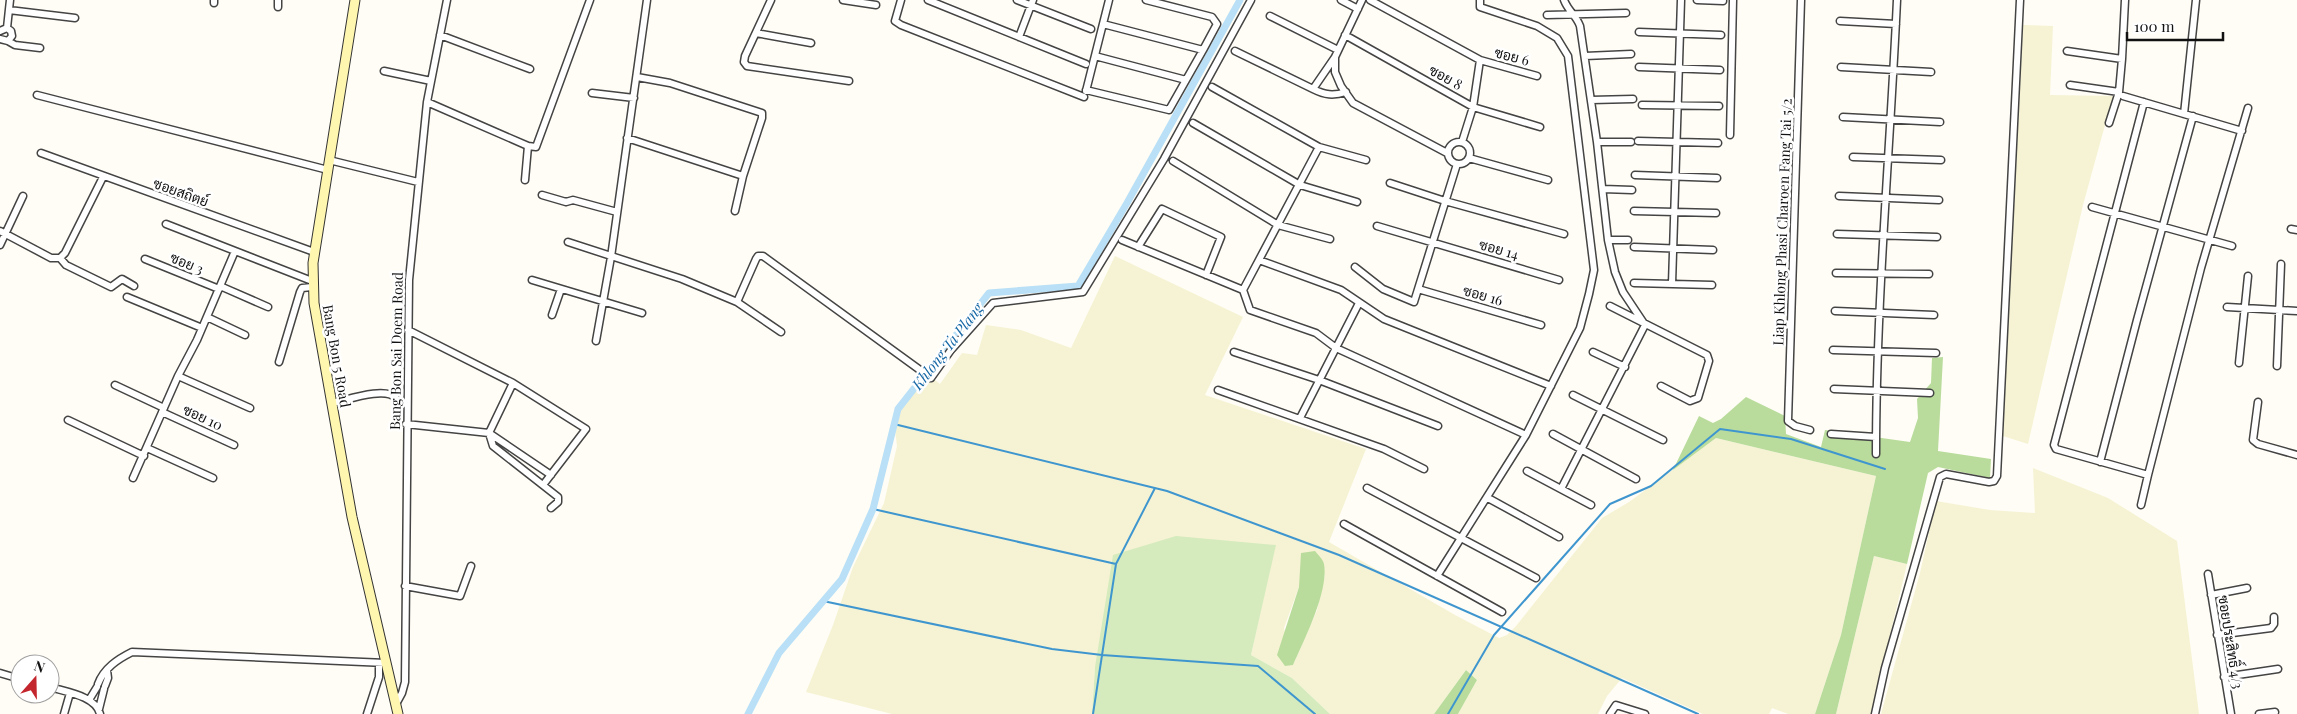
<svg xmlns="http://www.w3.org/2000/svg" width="2297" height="714" font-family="'Playfair Display',Sarabun,serif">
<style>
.farmland{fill:#f6f3d4;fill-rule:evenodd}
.green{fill:#d5ebbd}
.forest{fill:#b9dc9c}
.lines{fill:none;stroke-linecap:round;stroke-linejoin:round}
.stream{stroke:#3f96cf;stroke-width:2}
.canal{stroke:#b9e0f7;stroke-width:7}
.minor-casing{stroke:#444;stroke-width:9}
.secondary-casing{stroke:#333;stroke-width:11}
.minor{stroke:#fff;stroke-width:6}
.secondary{stroke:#fff6b0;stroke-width:9}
.labels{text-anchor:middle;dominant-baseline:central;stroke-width:5;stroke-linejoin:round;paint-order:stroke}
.street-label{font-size:14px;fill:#111;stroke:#fff}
.water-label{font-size:15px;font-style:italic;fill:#1768a6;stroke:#fff}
</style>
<rect width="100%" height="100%" fill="#fffdf5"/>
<path class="farmland" d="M 2023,25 L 2053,26 L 2050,95 L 2113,96 L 2083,205 L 2028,444 L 2003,436 Z
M 1115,256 L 1243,317 L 1205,395 L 1366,449 L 1329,542 L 1455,615 L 1499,638 L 1507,635 L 1516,626 L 1602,518 L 1629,502 L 1716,438 L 1876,476 L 1841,635 L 1815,714 L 1788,714 L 1772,708 L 1769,714 L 1703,714 L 1622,678 L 1607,696 L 1598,714 L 1458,714 L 1477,680 L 1466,670 L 1434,714 L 1330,714 L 1292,678 L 1251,655 L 1275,545 L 1095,667 L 1092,714 L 892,714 L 806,692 L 833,625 L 853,567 L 884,503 L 897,446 L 895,430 L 900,409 L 927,374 L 940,384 L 962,353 L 977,355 L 986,325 L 1021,330 L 1071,348 ZM 1325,575 L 1317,610 L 1293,665 L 1284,628 L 1299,587 Z
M 2033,468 L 2108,498 L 2177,541 L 2199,714 L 1881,714 L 1920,573 L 1936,501 L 1990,510 L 2035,513 Z
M 1874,556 L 1907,564 L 1871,714 L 1836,714 Z"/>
<path class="green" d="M 1176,536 L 1276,545 L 1251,655 L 1292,678 L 1330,714 L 1092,714 L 1095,667 L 1113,555 Z"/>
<path class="forest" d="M 1943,357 L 1938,451 L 1991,459 L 1990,478 L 1938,467 L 1928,473 L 1907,564 L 1874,556 L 1836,714 L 1815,714 L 1841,635 L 1876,476 L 1716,438 L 1673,470 L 1699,416 L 1713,423 L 1721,419 L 1746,397 L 1785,416 L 1786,434 L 1821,447 L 1825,430 L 1910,442 L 1918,418 L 1917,399 L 1931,383 L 1932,358 Z
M 1315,551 C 1318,555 1323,559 1324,564 C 1329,591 1304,640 1293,665 L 1285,666 L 1277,655 L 1299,587 L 1301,553 Z
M 1466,670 L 1477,680 L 1458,714 L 1434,714 Z"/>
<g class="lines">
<path class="stream" d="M 894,424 L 1167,491 L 1339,555 L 1698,714
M 873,509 L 1116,564
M 823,601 L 1052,649 L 1102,655 L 1258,666 L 1315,714
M 1093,714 L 1116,564 L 1155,488
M 1448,714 L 1494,635 L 1610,504 L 1651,486 L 1720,429 L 1791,439 L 1885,469"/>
<path class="canal" d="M 748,714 L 779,653 L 842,579 L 873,509 L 898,409 L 989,293 L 1078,286 L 1127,203 L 1240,0"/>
<defs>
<path id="minor" d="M 771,0 L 745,56 L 744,62 L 747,66 L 849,81
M 843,0 L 876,5
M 901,0 L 895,21 L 901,25 L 1084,97
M 928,0 L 1086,64
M 1017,0 L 1091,29
M 1146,0 L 1212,17 L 1217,24 L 1203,50
M 1341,0 L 1358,9
M 1362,0 L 1335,57 L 1335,72 L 1341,86 L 1353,103 L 1447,153
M 1370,0 L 1480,60 L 1537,76
M 1697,0 L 1723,1
M 1801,0 L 1788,421 L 1795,426 L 1810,430
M 214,3 L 214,0
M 278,7 L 278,0
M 9,10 L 75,18
M 1547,15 L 1626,13
M 1270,16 L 1338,50
M 1840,21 L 1896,24
M 7,28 L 10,0
M 0,31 L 7,28 L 11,31 L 12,36 L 8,41 L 0,39
M 1639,32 L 1721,35
M 756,33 L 811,43
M 440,35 L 530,69
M 1345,35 L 1473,107 L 1540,127
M 1019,37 L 1033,0
M 8,41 L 15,45 L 40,48
M 1235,51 L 1313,89 L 1335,57
M 2067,51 L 2122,59 L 2125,0
M 1095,56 L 1186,80
M 1585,56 L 1631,54
M 1639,67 L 1720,70
M 1841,67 L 1931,72
M 384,71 L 431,81
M 637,77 L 670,83 L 762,113 L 762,118 L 743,176 L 735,211
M 2070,85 L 2119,92 L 2122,59
M 1212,87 L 1319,147 L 1366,160
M 1313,89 C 1325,95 1333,96 1346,92
M 1086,90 L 1169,110 L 1203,50 L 1103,24
M 1086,91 L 1109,0
M 592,93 L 634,98
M 37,95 L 328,170
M 2123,96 L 2242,131
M 1591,100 L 1633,99
M 427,102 L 528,146 L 536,147 L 590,0
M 1642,105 L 1719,106
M 2184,114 L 2196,0
M 1843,117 L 1940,122
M 1193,123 L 1300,185 L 1357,202
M 2109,123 L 2119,92
M 1730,135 L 1733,0
M 627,138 L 743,176
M 1638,141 L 1718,143
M1448 153a11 11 0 1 1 22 0a11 11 0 1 1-22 0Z
M 1462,142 L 1473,107 L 1480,60
M 1597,142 L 1631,142
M 1319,147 L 1243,290 L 1250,310 L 1316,333 L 1336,348 L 1526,435
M 41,153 L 314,252
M 1853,157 L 1941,160
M 1469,158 L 1548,180
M 329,160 L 418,182
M 1173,161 L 1278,225 L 1330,239
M 1635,175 L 1717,178
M 525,180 L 528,146
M 1390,183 L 1445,201 L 1564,234
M 1603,189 L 1632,190
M 542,195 L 566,202 L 573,200 L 617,212
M 1839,196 L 1939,200
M 2092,207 L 2232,246
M 1634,211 L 1716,213
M 166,224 L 312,281
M 1377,226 L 1559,280
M 2291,229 L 2297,230
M 0,231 L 51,258 L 60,258 L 65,253 L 103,177
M 1837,234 L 1937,237
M 1122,240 L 1243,290
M 1608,240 L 1628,240
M 568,242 L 682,279 L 737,302 L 781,332
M 0,245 L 23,196
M 1138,247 L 1162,209 L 1221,237 L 1206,275
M 1634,247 L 1713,250
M 60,258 L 66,265 L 111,287 L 122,279 L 134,286
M 145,259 L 219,289
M 1259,260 L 1341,290 L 1384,319 L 1551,386
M 1355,267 L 1383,289 L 1414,302 L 1457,164
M 1836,273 L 1929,274
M 532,280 L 642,313
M 1634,283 L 1712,285
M 1672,284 L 1681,0
M 220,286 L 268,307
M 1418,289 L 1541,325
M 127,297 L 202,328
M 737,302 L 756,259 L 758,256 L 763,256 L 931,378 L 951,350 L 993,303 L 1083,292 L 1164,159 L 1251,0
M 1610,306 L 1707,355 L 1709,361 L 1698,398 L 1690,401 L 1661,386
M 2227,307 L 2297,311
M 1835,311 L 1934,315
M 552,315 L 561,289
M 207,317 L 245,335
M 408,330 L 513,383 L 586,429 L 543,485
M 596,341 L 611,257 L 647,0
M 1833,350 L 1936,353
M 1234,352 L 1319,380 L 1438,426
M 1593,352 L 1625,367
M 279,362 L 300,292 L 302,288 L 312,287
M 2239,363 L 2248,276
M 2277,366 L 2281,264
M 178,376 L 250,408
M 513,383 L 489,433 L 493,446 L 558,497 L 558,502 L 551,508
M 115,385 L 164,408
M 1834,389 L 1930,393
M 1218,390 L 1384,449 L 1424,469
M 1573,395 L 1663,440
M 2258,402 L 2253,440 L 2258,444 L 2297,455
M 332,403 C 347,400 385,386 396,398
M 162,412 L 234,445
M 1300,418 L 1359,303
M 68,420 L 144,456
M 406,424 L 489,433 L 551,475
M 1553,434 L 1636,479
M 1831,434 L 1876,437
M 147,448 L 213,478
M 1876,454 C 1876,303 1890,152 1897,0
M 2100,462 L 2137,320 L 2193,116
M 1527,471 L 1591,505
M 2148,475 L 2201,268 L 2248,108
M 133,478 L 178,376 L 197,340 L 235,251
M 1367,488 L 1536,578
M 1561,489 L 1645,325 L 1623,292 L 1615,272 L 1608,240 L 1597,142 L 1580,26 C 1576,15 1568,11 1564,0
M 1488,498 L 1559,537
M 2141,505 L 2148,475 L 2056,449 L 2054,445 L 2144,102
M 1344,524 L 1502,612
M 2208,574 L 2231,714
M 1437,576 L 1526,435 L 1580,328 L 1589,294 L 1594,270 L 1568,56 L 1557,38 L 1537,26 L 1480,7 L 1480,0
M 405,586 L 460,596 L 471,566
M 2211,595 L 2247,588
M 2217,635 L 2271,628 L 2274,624 L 2274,617
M 0,673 L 20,679
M 2224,677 L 2278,669
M 98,684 C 104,668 118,659 132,652 L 386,663
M 105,686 L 108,678 L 107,670
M 50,687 C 66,692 96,696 100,714
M 89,700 L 97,687
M 396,704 L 402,693 L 405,682 L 409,280 L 427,102 L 447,0
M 99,709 L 104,689
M 64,714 L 70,693
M 367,714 L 379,677 L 379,663
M 1610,714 L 1616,705 L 1645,714
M 1875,714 L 1885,668 L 1940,477 L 1946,474 L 1989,482 L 1994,481 L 1997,476 L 2020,0
M 2259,714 L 2275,712"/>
<path id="secondary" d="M 355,0 L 313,263 L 314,303 L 352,517 L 398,714"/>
</defs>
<use href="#minor" class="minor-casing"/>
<use href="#secondary" class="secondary-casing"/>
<use href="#minor" class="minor"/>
<use href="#secondary" class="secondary"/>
</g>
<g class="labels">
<g class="street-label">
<text transform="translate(1512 56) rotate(15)">ซอย 6</text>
<text transform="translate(1446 77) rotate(29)">ซอย 8</text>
<text transform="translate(181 192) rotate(20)">ซอยสถิตย์</text>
<text transform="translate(1782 222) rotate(-88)">Liap Khlong Phasi Charoen Fang Tai 5/2</text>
<text transform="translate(1499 249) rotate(16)">ซอย 14</text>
<text transform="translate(187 263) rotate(23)">ซอย 3</text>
<text transform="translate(1483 295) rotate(16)">ซอย 16</text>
<text transform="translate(396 351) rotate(-89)">Bang Bon Sai Doem Road</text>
<text transform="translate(337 356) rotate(80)">Bang Bon 5 Road</text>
<text transform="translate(203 417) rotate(25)">ซอย 10</text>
<text transform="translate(2231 642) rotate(81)">ซอยประสิทธิ์ 4/3</text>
</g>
<g class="water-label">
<text transform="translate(947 346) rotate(-52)">Khlong Ta Plang</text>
</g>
</g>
<g transform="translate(35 679) rotate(20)"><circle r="24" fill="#ffffff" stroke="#a0a0a0"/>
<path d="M0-4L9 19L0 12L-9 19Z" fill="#c4262e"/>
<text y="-8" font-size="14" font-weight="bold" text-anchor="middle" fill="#111111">N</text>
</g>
<path d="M2127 32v8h96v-8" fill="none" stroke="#111111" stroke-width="2.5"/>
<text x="2134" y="32" font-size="15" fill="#111111" stroke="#ffffff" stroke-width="4" paint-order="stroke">100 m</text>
</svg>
